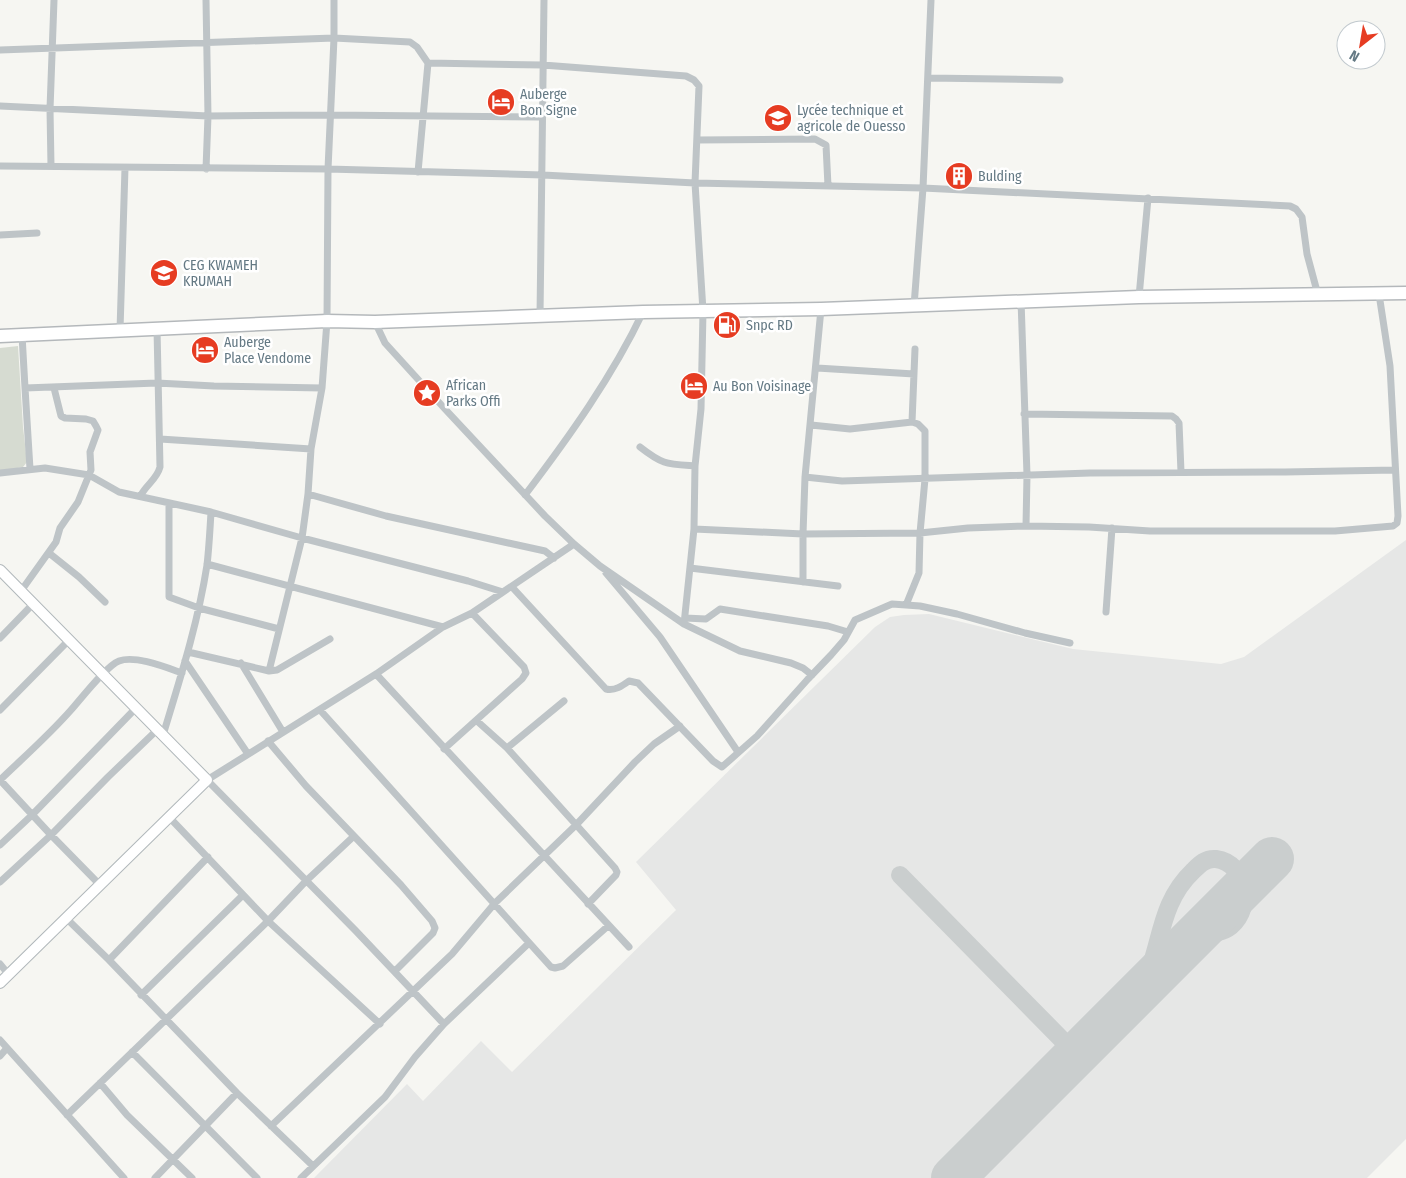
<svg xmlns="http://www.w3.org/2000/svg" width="1406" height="1178" font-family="'Fira Sans Condensed',sans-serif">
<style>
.built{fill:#e6e7e6}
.green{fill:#d6dbd1}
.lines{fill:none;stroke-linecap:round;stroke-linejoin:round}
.taxiway{stroke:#cacece;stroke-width:18}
.runway{stroke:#cacece;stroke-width:44}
.secondary-casing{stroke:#b1b8bb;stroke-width:12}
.highway-casing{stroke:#b4b8bb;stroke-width:15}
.street{stroke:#bec4c7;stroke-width:7}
.secondary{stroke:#fff;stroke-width:10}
.highway{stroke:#fff;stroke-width:12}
.labels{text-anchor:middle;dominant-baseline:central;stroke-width:5;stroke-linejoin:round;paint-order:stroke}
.poi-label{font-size:14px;fill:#647984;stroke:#fff;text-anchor:start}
</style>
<rect width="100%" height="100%" fill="#f6f6f2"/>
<path class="built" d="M 1406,540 L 1406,1139 L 1367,1178 L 314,1178 L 407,1084 L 423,1101 L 481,1041 L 512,1072 L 676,910 L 636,862 L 875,627 L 890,617 L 904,615 L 929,614 L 1073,649 L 1221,664 L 1244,657 Z"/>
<path class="green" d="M 18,346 L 23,427 L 27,462 L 23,467 L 0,471 L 0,348 Z"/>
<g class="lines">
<path class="taxiway" d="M 900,875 L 1077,1055
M 1142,989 C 1162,948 1158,904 1193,871 C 1200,864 1206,858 1216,859 C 1247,863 1253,908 1231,926 C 1221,934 1207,934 1195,936"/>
<path class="runway" d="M 953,1178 L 1272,859"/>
<defs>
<path id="secondary" d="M 0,570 L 207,780 L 0,983"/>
<path id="highway" d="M 0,336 L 327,321 L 375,322 L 643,312 L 821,309 L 1139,297 L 1406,293"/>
</defs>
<use href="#secondary" class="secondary-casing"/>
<use href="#highway" class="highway-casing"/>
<path class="street" d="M 0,50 L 334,38 L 410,42 L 417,47 L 428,63 L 418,172
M 428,63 L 543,65 L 686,76 L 694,80 L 699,86 L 695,183 L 703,311 L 701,409 L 695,466 L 694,529 L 684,624
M 928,78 L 1060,80
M 0,106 L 208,116 L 330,115 L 541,117
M 697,140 L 815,139 L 826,145 L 828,186
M 0,166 L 328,169 L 543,175 L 695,183 L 923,188 L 1290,206 L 1296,209 L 1302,217 L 1307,254 L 1318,295
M 51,166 L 50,109 L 54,0
M 206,169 L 208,116 L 206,0
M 0,235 L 37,233
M 1139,297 L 1148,198
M 1021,300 L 1027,475 L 1026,526
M 914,306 L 923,188 L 931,0
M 540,316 L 544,0
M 375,322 L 385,343 L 445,409 L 545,516 L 574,544 L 600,566 L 684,624 L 740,651 L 791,663 L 803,668 L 812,675
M 120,330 L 125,168
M 22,335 L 25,388 L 157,383 L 214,386 L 322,388
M 817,368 L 914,374
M 25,388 L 30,469
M 1024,414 L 1172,416 L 1176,419 L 1179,423 L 1181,472
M 912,422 L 915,349
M 811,425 L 850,429 L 912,422 L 918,424 L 925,431 L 925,479 L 920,533 L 919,573 L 906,605
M 160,439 L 311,449
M 640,447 C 663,465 667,464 695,466
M 0,473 L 45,468 L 89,475 L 119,492 L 211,512 L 302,538 L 468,581 L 503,592
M 805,477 L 842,481 L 1090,473 L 1285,472 L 1395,470
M 308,494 L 311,449 L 322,388 L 327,321 L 328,169 L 334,38 L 334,0
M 141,495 C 147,484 157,479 160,467 L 157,329
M 525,495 C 569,437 612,377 643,312
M 169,503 L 169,597 L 199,608 L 279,629
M 694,529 L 803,534 L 920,533 L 968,528 L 1026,526 L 1089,527 L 1150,531 L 1335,531 L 1393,526 L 1397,523 L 1398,516 L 1390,366 L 1379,294
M 49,553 L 79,577 L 105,602
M 207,564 L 443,627
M 690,568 L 838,586
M 606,573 L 660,637 L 738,752
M 803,582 L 803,534 L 805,477 L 821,309
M 512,587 L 606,689 C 615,691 622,686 629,681 L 638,683 L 713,761 L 722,767 L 757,736 L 808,679 L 831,655 L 844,640 L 855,620 L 892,604 L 920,606 L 957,614 L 1025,633 L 1070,643
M 21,591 L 56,542 L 60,528 L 78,502 L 91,470 L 90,452 L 98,430 L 96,426 L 93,421 L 86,419 L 65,418 L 61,416 L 54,388
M 1106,612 L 1112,528
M 685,618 L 706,619 L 720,609 L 828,626 L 848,632
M 0,638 L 33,604
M 188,652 L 269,671 L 277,670 L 330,639
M 185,661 L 248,754
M 241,663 L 283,732
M 269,671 L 302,538 L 308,494 L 386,516 L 545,551 L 554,558
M 376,674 L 629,947
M 0,710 L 69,640
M 320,710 L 551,967 L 555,968 L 563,966 L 608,926
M 477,721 L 507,748 L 615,868 L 617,872 L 616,875 L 588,904
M 163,735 C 180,679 198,623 207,565 C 209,548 210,530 211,512
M 268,741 L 306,786 L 401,885 L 432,921 L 435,928 L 433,933 L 395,971
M 507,748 L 564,701
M 444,749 L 522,679 L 526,673 L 524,667 L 472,613
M 0,780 C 24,757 49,735 71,710 C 81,699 106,666 119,661 C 135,655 165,667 182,673
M 0,780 L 51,835 L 100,885
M 169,817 L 268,921 L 380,1024
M 0,845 L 32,815 L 136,708
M 0,882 L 51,835 L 108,777 L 157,730
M 67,919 L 109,960 L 237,1093 L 313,1166
M 109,960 L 208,857
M 0,964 L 9,975
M 141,995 L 243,895
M 444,1024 L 355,930 L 207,780 L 376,674 L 443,627 L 472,613 L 503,592 L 574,544
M 0,1040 L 124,1178
M 132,1052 L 257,1178
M 0,1056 L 7,1048
M 100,1083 L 127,1115 L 192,1178
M 67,1115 L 268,921 L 306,881 L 354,836
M 271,1126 L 452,954 L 495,903 L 576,825 L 635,762 L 654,744 L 680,726
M 155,1178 L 237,1093
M 301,1178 L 385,1097 L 415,1057 L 444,1024 L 529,943"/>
<use href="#secondary" class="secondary"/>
<use href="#highway" class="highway"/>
</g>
<defs>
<symbol id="hotel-disc" viewBox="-11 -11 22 22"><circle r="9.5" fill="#e63c22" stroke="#fff"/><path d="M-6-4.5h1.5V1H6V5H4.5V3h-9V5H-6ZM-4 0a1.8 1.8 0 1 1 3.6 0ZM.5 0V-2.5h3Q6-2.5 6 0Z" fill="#fff"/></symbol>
<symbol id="school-disc" viewBox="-11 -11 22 22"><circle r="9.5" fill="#e63c22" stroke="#fff"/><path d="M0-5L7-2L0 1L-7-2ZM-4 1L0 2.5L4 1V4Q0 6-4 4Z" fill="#fff"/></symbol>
<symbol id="building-disc" viewBox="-11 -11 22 22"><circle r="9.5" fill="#e63c22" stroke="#fff"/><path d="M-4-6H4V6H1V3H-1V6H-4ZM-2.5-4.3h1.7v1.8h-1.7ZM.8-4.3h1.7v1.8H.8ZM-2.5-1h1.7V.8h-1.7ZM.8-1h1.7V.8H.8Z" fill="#fff"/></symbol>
<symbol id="fuel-disc" viewBox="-11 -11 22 22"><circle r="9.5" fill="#e63c22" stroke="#fff"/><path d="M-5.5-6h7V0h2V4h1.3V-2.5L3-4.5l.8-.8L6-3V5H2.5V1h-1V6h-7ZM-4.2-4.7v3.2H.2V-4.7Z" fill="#fff"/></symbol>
<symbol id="sight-disc" viewBox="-11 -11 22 22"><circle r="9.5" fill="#e63c22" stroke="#fff"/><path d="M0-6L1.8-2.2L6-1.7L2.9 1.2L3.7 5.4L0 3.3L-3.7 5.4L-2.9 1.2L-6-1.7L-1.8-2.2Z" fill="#fff"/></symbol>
</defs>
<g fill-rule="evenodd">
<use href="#hotel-disc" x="485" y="86" width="32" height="32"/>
<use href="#school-disc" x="762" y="102" width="32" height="32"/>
<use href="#building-disc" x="943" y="160" width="32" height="32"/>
<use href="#school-disc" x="148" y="257" width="32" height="32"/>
<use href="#fuel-disc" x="711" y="309" width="32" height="32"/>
<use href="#hotel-disc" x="189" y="334" width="32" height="32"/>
<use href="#hotel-disc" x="678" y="370" width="32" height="32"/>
<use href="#sight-disc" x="411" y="377" width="32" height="32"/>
</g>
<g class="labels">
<g class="poi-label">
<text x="520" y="94">Auberge<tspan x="520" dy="16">Bon Signe</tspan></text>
<text x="797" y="110">Lycée technique et<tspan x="797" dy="16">agricole de Ouesso</tspan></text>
<text x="978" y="176">Bulding</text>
<text x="183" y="265">CEG KWAMEH<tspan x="183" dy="16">KRUMAH</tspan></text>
<text x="746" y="325">Snpc RD</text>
<text x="224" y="342">Auberge<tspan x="224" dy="16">Place Vendome</tspan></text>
<text x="446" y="385">African<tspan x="446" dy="16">Parks Offi</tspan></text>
<text x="713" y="386">Au Bon Voisinage</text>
</g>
</g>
<g transform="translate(1361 45) rotate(211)"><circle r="24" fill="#ffffff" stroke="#c1c9ce"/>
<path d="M0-4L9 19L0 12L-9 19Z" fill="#e63c22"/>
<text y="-8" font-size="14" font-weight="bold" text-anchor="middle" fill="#647984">N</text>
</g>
</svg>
